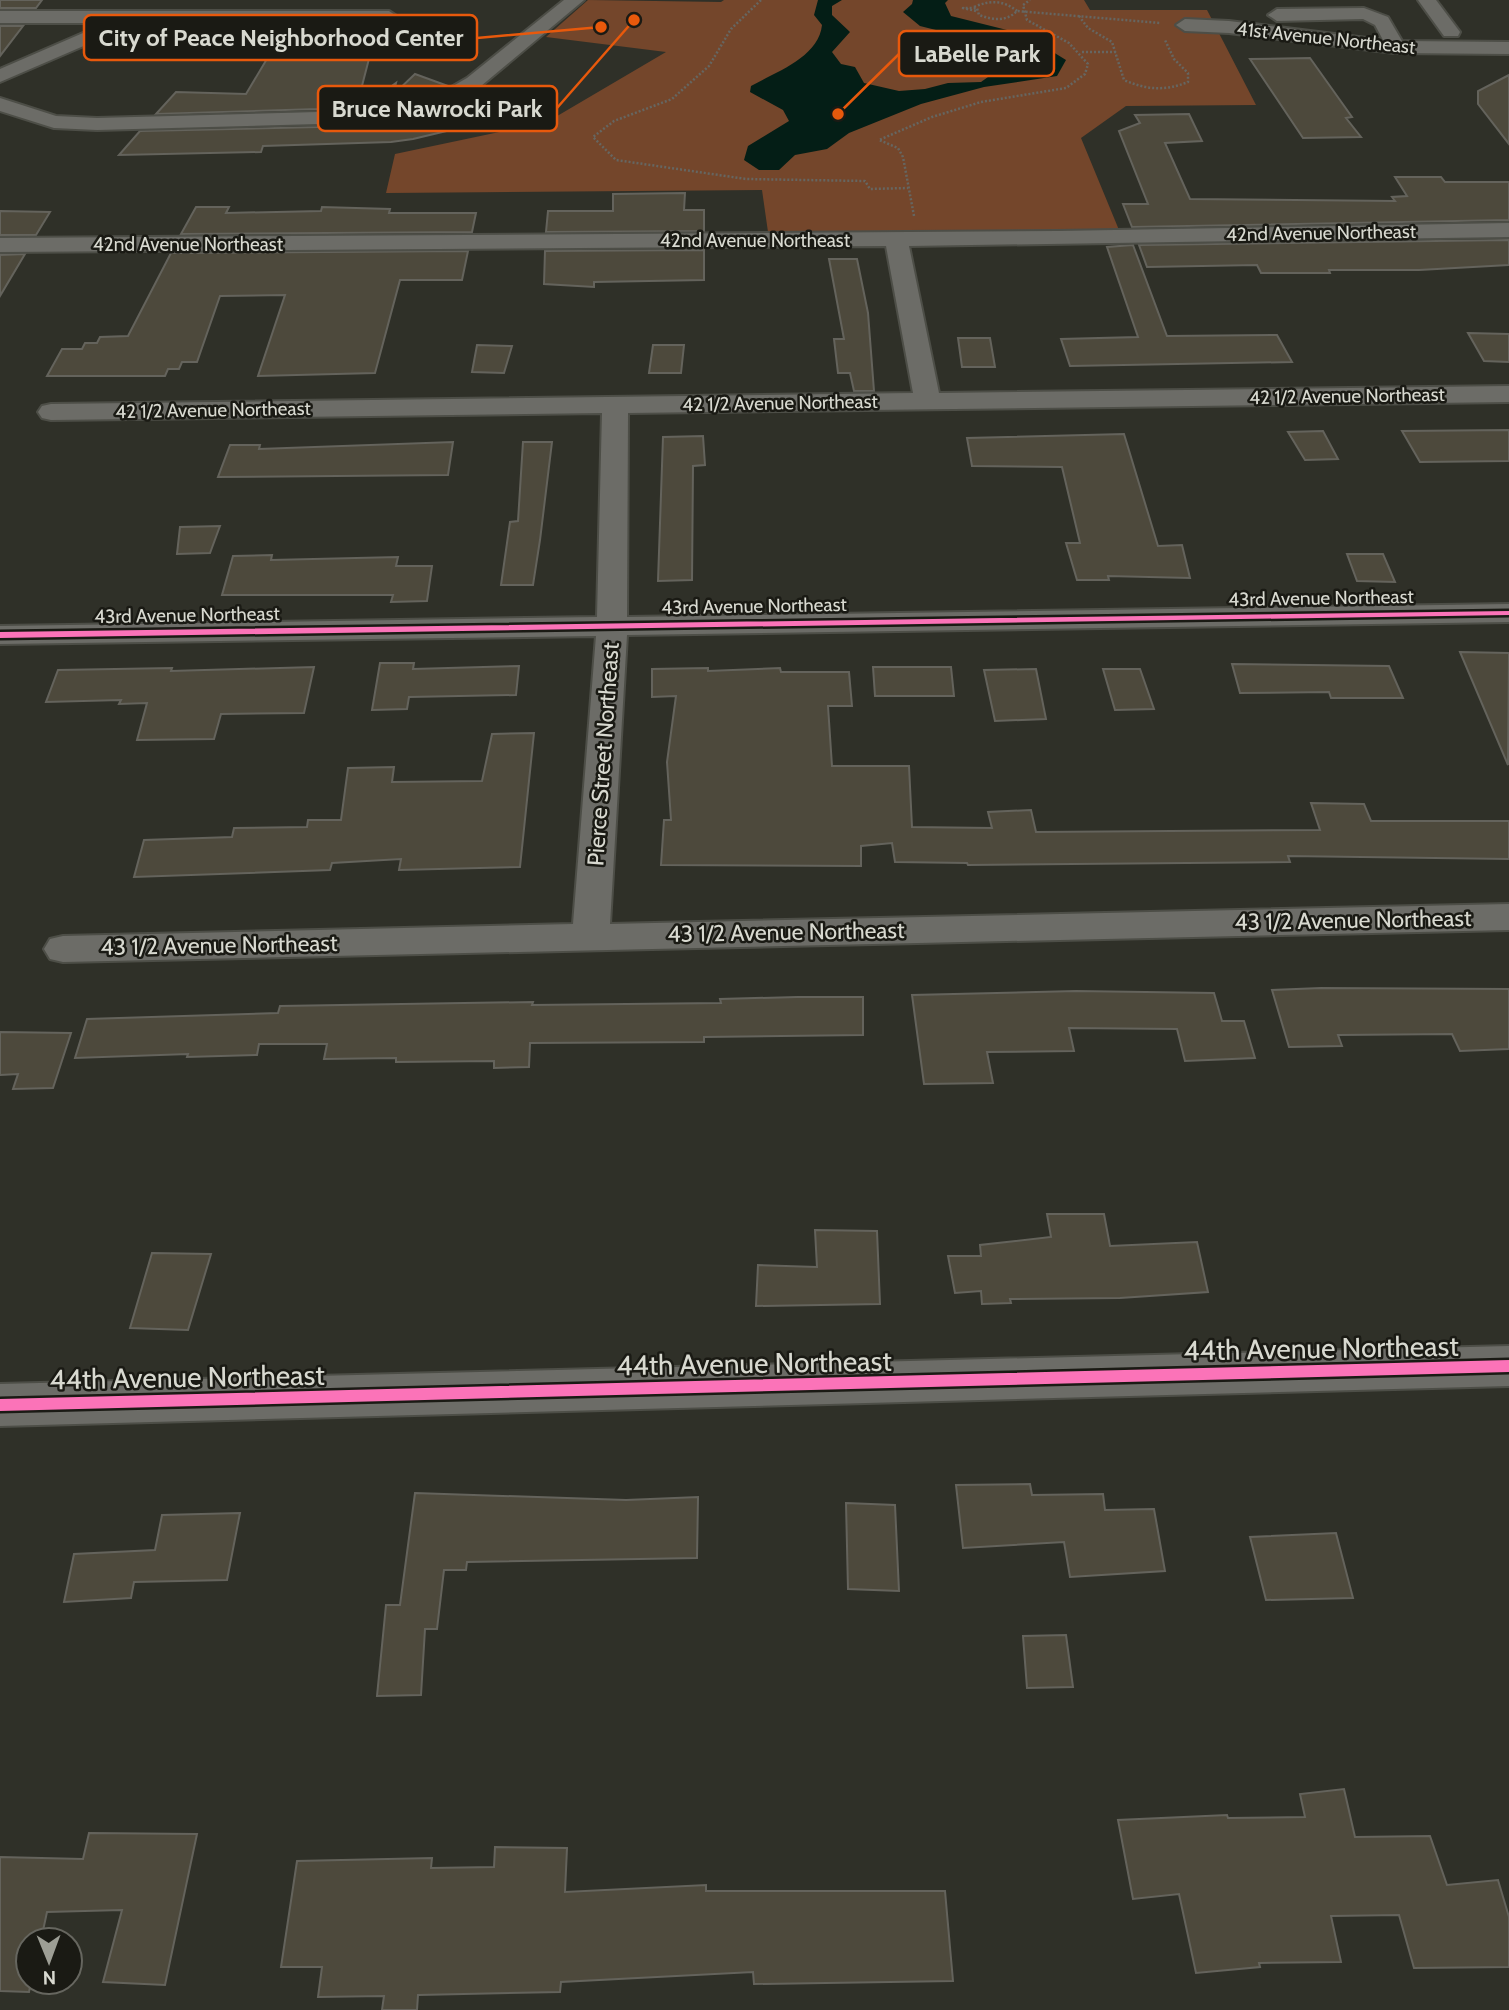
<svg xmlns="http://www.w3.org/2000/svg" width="1509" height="2010" font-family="Cabin,sans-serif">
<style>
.green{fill:#74462b}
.water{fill:#041e16}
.building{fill:#4d493c;stroke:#64635c;stroke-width:2}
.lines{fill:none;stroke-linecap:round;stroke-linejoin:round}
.minor-casing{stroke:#4d4e47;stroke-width:4}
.path{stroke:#666661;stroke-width:2.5;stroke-dasharray:2 2;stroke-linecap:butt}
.minor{fill:#6c6c67;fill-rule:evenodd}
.cycleway-casing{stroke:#1a1a14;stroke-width:5}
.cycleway{fill:#fb73b8;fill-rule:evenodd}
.labels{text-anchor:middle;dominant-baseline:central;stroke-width:5;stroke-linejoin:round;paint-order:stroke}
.far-street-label{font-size:19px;fill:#d8d9d0;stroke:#1a1a14}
.street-label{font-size:23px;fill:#d8d9d0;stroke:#1a1a14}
.near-street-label{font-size:28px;fill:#d8d9d0;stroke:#1a1a14}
.leader{fill:none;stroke:#e8590c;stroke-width:2.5}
.callout-dot{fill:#e8590c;stroke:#1a1a14;stroke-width:2.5}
.callout{fill:#1a1a14;stroke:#e8590c;stroke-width:2.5}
.callout-label{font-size:24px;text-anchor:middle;font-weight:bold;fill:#d8d9d0}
</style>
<rect width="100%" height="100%" fill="#2f3028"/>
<path class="green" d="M 588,0 L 721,2 L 724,0 L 1084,0 L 1090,10 L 1207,10 L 1256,105 L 1126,106 L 1081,138 L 1119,230 L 768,232 L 762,190 L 386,193 L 395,154 L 547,122 L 666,52 L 546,37 Z"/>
<path class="water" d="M 818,0 L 842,0 L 832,6 L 832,15 L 850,32 L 832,52 L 841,64 L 855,67 L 864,83 L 899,91 L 925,89 L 948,83 L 981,82 L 995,72 L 980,53 L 980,41 L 920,26 L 903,12 L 912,4 L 913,0 L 948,0 L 945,3 L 951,16 L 1011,31 L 1040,44 L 1066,60 L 1057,76 L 984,87 L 921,104 L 849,133 L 827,149 L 795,155 L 779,170 L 759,170 L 744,160 L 748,146 L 789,121 L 783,110 L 750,92 L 751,86 C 776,72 819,57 822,25 L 814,15 Z"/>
<path class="building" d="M 0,0 L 42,0 L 36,8 L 0,8 Z
M 0,26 L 23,26 L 0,56 Z
M 313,28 L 377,28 L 357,105 L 318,109 L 156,114 L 176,92 L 246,94 L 280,37 L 309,37 Z
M 1310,58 L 1352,117 L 1346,118 L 1361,137 L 1303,138 L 1250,59 Z
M 415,74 L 448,86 L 406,100 L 367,104 L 396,83 L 393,95 Z
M 1509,75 L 1509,144 L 1478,104 L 1478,91 Z
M 471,95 L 522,113 L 413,139 L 391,142 L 263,146 L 261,152 L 119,155 L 140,131 L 318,127 L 409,118 L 456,104 Z
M 1189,114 L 1202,141 L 1165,143 L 1190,199 L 1395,201 L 1392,197 L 1407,196 L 1395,177 L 1441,177 L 1445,182 L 1509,182 L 1509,220 L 1132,227 L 1123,204 L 1148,204 L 1119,131 L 1140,123 L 1135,115 Z
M 685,193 L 684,210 L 704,210 L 704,231 L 546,232 L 548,211 L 613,211 L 613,194 Z
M 196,207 L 229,207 L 226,213 L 321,211 L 322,207 L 390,209 L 389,213 L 476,213 L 472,232 L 181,234 Z
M 0,211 L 50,212 L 36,235 L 0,235 Z
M 1509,240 L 1509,265 L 1419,270 L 1329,270 L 1330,273 L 1261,273 L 1257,265 L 1147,267 L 1139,245 Z
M 1133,245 L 1167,336 L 1277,335 L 1292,362 L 1070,366 L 1061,339 L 1138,337 L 1107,247 Z
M 704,250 L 704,280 L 594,282 L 594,287 L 544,284 L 545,251 Z
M 468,251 L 462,280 L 400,280 L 375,373 L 258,376 L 285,295 L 220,296 L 197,362 L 182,362 L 179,369 L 168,369 L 165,376 L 47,376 L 62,349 L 82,349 L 85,343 L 97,343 L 100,337 L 128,336 L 171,253 Z
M 25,254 L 0,296 L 0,255 Z
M 829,259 L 857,259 L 868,313 L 874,391 L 854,391 L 850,373 L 838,373 L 834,339 L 844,339 Z
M 1468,333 L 1509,334 L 1509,362 L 1484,361 Z
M 958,338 L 990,338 L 995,367 L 962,367 Z
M 477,345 L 512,346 L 504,373 L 472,372 Z
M 653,345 L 684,345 L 681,373 L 649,373 Z
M 1509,430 L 1509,461 L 1420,462 L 1402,431 Z
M 1323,431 L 1338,459 L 1305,460 L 1288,432 Z
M 1124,434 L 1158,546 L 1182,545 L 1190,578 L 1108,576 L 1109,580 L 1077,580 L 1066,543 L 1080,543 L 1062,467 L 972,466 L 967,438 Z
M 703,436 L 705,465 L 693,466 L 692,580 L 658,581 L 663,437 Z
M 453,442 L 448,475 L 218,477 L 230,445 L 260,445 L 259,449 Z
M 523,442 L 552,442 L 540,540 L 533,585 L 501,585 L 510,522 L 518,521 Z
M 220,526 L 210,553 L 177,554 L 180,527 Z
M 1347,554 L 1383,554 L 1395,582 L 1357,581 Z
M 272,555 L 271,560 L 398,557 L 396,566 L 432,566 L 427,601 L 391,602 L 393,595 L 222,595 L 233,556 Z
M 1460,652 L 1509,653 L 1508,765 Z
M 380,663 L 414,663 L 413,669 L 519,666 L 516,695 L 409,697 L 407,709 L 372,710 Z
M 1232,664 L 1389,666 L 1403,698 L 1331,698 L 1329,692 L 1240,693 Z
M 314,667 L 304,713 L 221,714 L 214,739 L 137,740 L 147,703 L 119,704 L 121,700 L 46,702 L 58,670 L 172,668 L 171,671 Z
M 873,667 L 951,667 L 954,696 L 875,696 Z
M 708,668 L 708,671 L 780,668 L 781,672 L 849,672 L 852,706 L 828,706 L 832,766 L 909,766 L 912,827 L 992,828 L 988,812 L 1031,810 L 1036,832 L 1320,830 L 1311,803 L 1364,804 L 1371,821 L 1509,821 L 1509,859 L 1288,856 L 1290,862 L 968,865 L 967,863 L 895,862 L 892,843 L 861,846 L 861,866 L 661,865 L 664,820 L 671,820 L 667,762 L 676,696 L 652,697 L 652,669 Z
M 1036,669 L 1046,719 L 995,721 L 984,670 Z
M 1103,669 L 1140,669 L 1154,709 L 1115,710 Z
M 534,733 L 520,867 L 399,870 L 401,859 L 332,863 L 330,870 L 134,877 L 144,840 L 232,837 L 234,828 L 307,827 L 308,820 L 341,820 L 348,768 L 394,767 L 392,782 L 482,781 L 492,734 Z
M 1321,988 L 1509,989 L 1509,1049 L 1460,1051 L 1452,1034 L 1338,1035 L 1342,1046 L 1289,1047 L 1272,990 Z
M 1076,991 L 1214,993 L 1222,1021 L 1244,1021 L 1255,1058 L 1185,1061 L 1177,1029 L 1069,1028 L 1074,1051 L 987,1052 L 993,1083 L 924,1084 L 912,995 Z
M 797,997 L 863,997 L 863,1035 L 704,1037 L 704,1042 L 530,1043 L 529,1067 L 494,1068 L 494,1061 L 396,1062 L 396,1058 L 324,1059 L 327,1044 L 259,1044 L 257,1055 L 187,1057 L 188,1054 L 75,1058 L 87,1019 L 278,1013 L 280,1006 L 533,1002 L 532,1005 L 721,1003 L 720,999 Z
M 0,1032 L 71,1033 L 53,1088 L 13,1089 L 18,1074 L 0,1075 Z
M 1047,1214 L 1104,1214 L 1110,1246 L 1197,1242 L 1208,1292 L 1120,1298 L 1010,1299 L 1011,1303 L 982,1304 L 981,1291 L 955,1293 L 948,1256 L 981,1256 L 980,1245 L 1051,1237 Z
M 815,1230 L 877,1231 L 880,1304 L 756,1306 L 758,1265 L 817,1267 Z
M 152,1253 L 211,1254 L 188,1330 L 130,1328 Z
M 1030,1484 L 1032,1495 L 1103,1494 L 1105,1510 L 1154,1509 L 1165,1571 L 1070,1577 L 1064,1542 L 963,1548 L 956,1485 Z
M 415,1493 L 626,1500 L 698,1497 L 697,1558 L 467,1562 L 466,1570 L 444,1570 L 437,1629 L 425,1629 L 421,1695 L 377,1696 L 386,1605 L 400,1605 Z
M 846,1503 L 895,1505 L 899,1591 L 848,1589 Z
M 240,1513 L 227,1580 L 134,1582 L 131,1598 L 64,1602 L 74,1554 L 155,1550 L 162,1515 Z
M 1336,1533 L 1353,1598 L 1266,1600 L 1250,1537 Z
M 1066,1635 L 1073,1687 L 1027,1688 L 1023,1636 Z
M 1344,1789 L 1355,1837 L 1430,1836 L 1447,1885 L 1498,1880 L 1509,1917 L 1509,1967 L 1414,1968 L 1399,1915 L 1331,1916 L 1341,1962 L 1259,1963 L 1260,1967 L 1196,1973 L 1179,1894 L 1133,1899 L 1118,1820 L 1227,1815 L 1228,1818 L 1305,1817 L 1300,1794 Z
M 89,1833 L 197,1834 L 165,1985 L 103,1982 L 122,1910 L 47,1912 L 41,1940 L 28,1940 L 28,1982 L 31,1982 L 29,1992 L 0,1991 L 0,1857 L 83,1859 Z
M 495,1847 L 567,1848 L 565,1892 L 706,1885 L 706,1891 L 945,1891 L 953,1981 L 754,1984 L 753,1972 L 561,1982 L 560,1992 L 418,1995 L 417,2010 L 382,2010 L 384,1996 L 318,1997 L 322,1967 L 281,1967 L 297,1861 L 432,1858 L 431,1868 L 494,1867 Z"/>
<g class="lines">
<defs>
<path id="minor" d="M 564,0 L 584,0 L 481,86 L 455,101 L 409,115 L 318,124 L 97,130 L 54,128 L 0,111 L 0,98 L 56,116 L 97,118 L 318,112 L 407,103 L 441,93 L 467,78 Z
M 1418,0 L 1436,0 L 1460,32 L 1458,36 L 1444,36 Z
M 1364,8 L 1388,17 L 1402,41 L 1509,42 L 1509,54 L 1395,53 L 1229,33 L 1185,31 L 1176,25 L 1185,19 L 1229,21 L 1383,40 L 1375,25 L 1363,19 L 1277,21 L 1268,15 L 1277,9 Z
M 0,11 L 389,11 L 398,17 L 389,23 L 132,23 L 130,26 L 0,82 L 0,69 L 106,23 L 0,23 Z
M 1509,223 L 1509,237 L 909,246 L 939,393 L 1509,386 L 1509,402 L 628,413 L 627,617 L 1509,604 L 1509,622 L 627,635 L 610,924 L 1509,904 L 1509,930 L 63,962 L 50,959 L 44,949 L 50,939 L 63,936 L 573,924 L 596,636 L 0,644 L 0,626 L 597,617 L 602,413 L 51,420 L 42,418 L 38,412 L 42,406 L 51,404 L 913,393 L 886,246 L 0,252 L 0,238 L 1058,231 Z
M 1509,1346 L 1509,1386 L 0,1426 L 0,1384 Z"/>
</defs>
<use href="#minor" class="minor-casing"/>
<path class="path" d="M 761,0 L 731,29 L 709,66 L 672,99 L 614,121 L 593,137 L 616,160 L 746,179 L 865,181 L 870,189 L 908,188
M 974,7 C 990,0 1003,0 1017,11
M 976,11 L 963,8 L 977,8 L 979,15 C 993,20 1006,22 1017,11 L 1160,23
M 1079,16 L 1088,28 L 1112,42 L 1124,80 C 1146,90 1166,91 1188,82 L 1188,73 L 1174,59 L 1165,40
M 1082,52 L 1117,52
M 914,216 L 903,157 L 898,148 L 879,140 L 932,117 L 981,102 L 1066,88 L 1085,74 L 1088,64 L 1069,43 L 1027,20 L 1023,5 L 1030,0"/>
<use href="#minor" class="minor"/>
<defs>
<path id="cycleway" d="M 1509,611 L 1509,615 L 0,638 L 0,632 Z
M 1509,1360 L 1509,1372 L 0,1411 L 0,1399 Z"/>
</defs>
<use href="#cycleway" class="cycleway-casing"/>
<use href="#cycleway" class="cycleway"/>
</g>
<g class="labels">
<g class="far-street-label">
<text transform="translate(1326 38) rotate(6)">41st Avenue Northeast</text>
<text transform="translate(1321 233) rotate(-1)">42nd Avenue Northeast</text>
<text x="755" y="240">42nd Avenue Northeast</text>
<text x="188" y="244">42nd Avenue Northeast</text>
<text transform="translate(1347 396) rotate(-1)">42 1/2 Avenue Northeast</text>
<text transform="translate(780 403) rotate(-1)">42 1/2 Avenue Northeast</text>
<text transform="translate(213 410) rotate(-1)">42 1/2 Avenue Northeast</text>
<text transform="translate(1321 598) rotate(-1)">43rd Avenue Northeast</text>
<text transform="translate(754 606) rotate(-1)">43rd Avenue Northeast</text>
<text transform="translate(187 615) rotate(-1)">43rd Avenue Northeast</text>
</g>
<g class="street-label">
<text transform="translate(603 754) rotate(-86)">Pierce Street Northeast</text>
<text transform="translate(1353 920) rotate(-1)">43 1/2 Avenue Northeast</text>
<text transform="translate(786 932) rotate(-1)">43 1/2 Avenue Northeast</text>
<text transform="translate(219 945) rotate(-1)">43 1/2 Avenue Northeast</text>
</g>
<g class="near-street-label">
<text transform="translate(1321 1348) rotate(-1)">44th Avenue Northeast</text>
<text transform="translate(754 1363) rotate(-1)">44th Avenue Northeast</text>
<text transform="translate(187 1377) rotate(-1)">44th Avenue Northeast</text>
</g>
</g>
<path class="leader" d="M601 27L477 38M838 114L899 54M634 20L557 108"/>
<g class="callout-dot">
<circle cx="601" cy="27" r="7"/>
<circle cx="838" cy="114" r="7"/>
<circle cx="634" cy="20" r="7"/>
</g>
<g class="callout">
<rect x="84" y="15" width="393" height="45" rx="7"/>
<rect x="899" y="31" width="155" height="45" rx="7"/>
<rect x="318" y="86" width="239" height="45" rx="7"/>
</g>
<g class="callout-label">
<text x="281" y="46">City of Peace Neighborhood Center</text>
<text x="977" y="62">LaBelle Park</text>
<text x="437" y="117">Bruce Nawrocki Park</text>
</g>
<g transform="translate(49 1961) rotate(179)"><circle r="33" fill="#1a1a14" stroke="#66665f" stroke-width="2"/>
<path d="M0-5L12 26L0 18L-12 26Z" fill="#9d9e95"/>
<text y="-10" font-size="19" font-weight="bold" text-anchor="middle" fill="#d8d9d0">N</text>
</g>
</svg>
